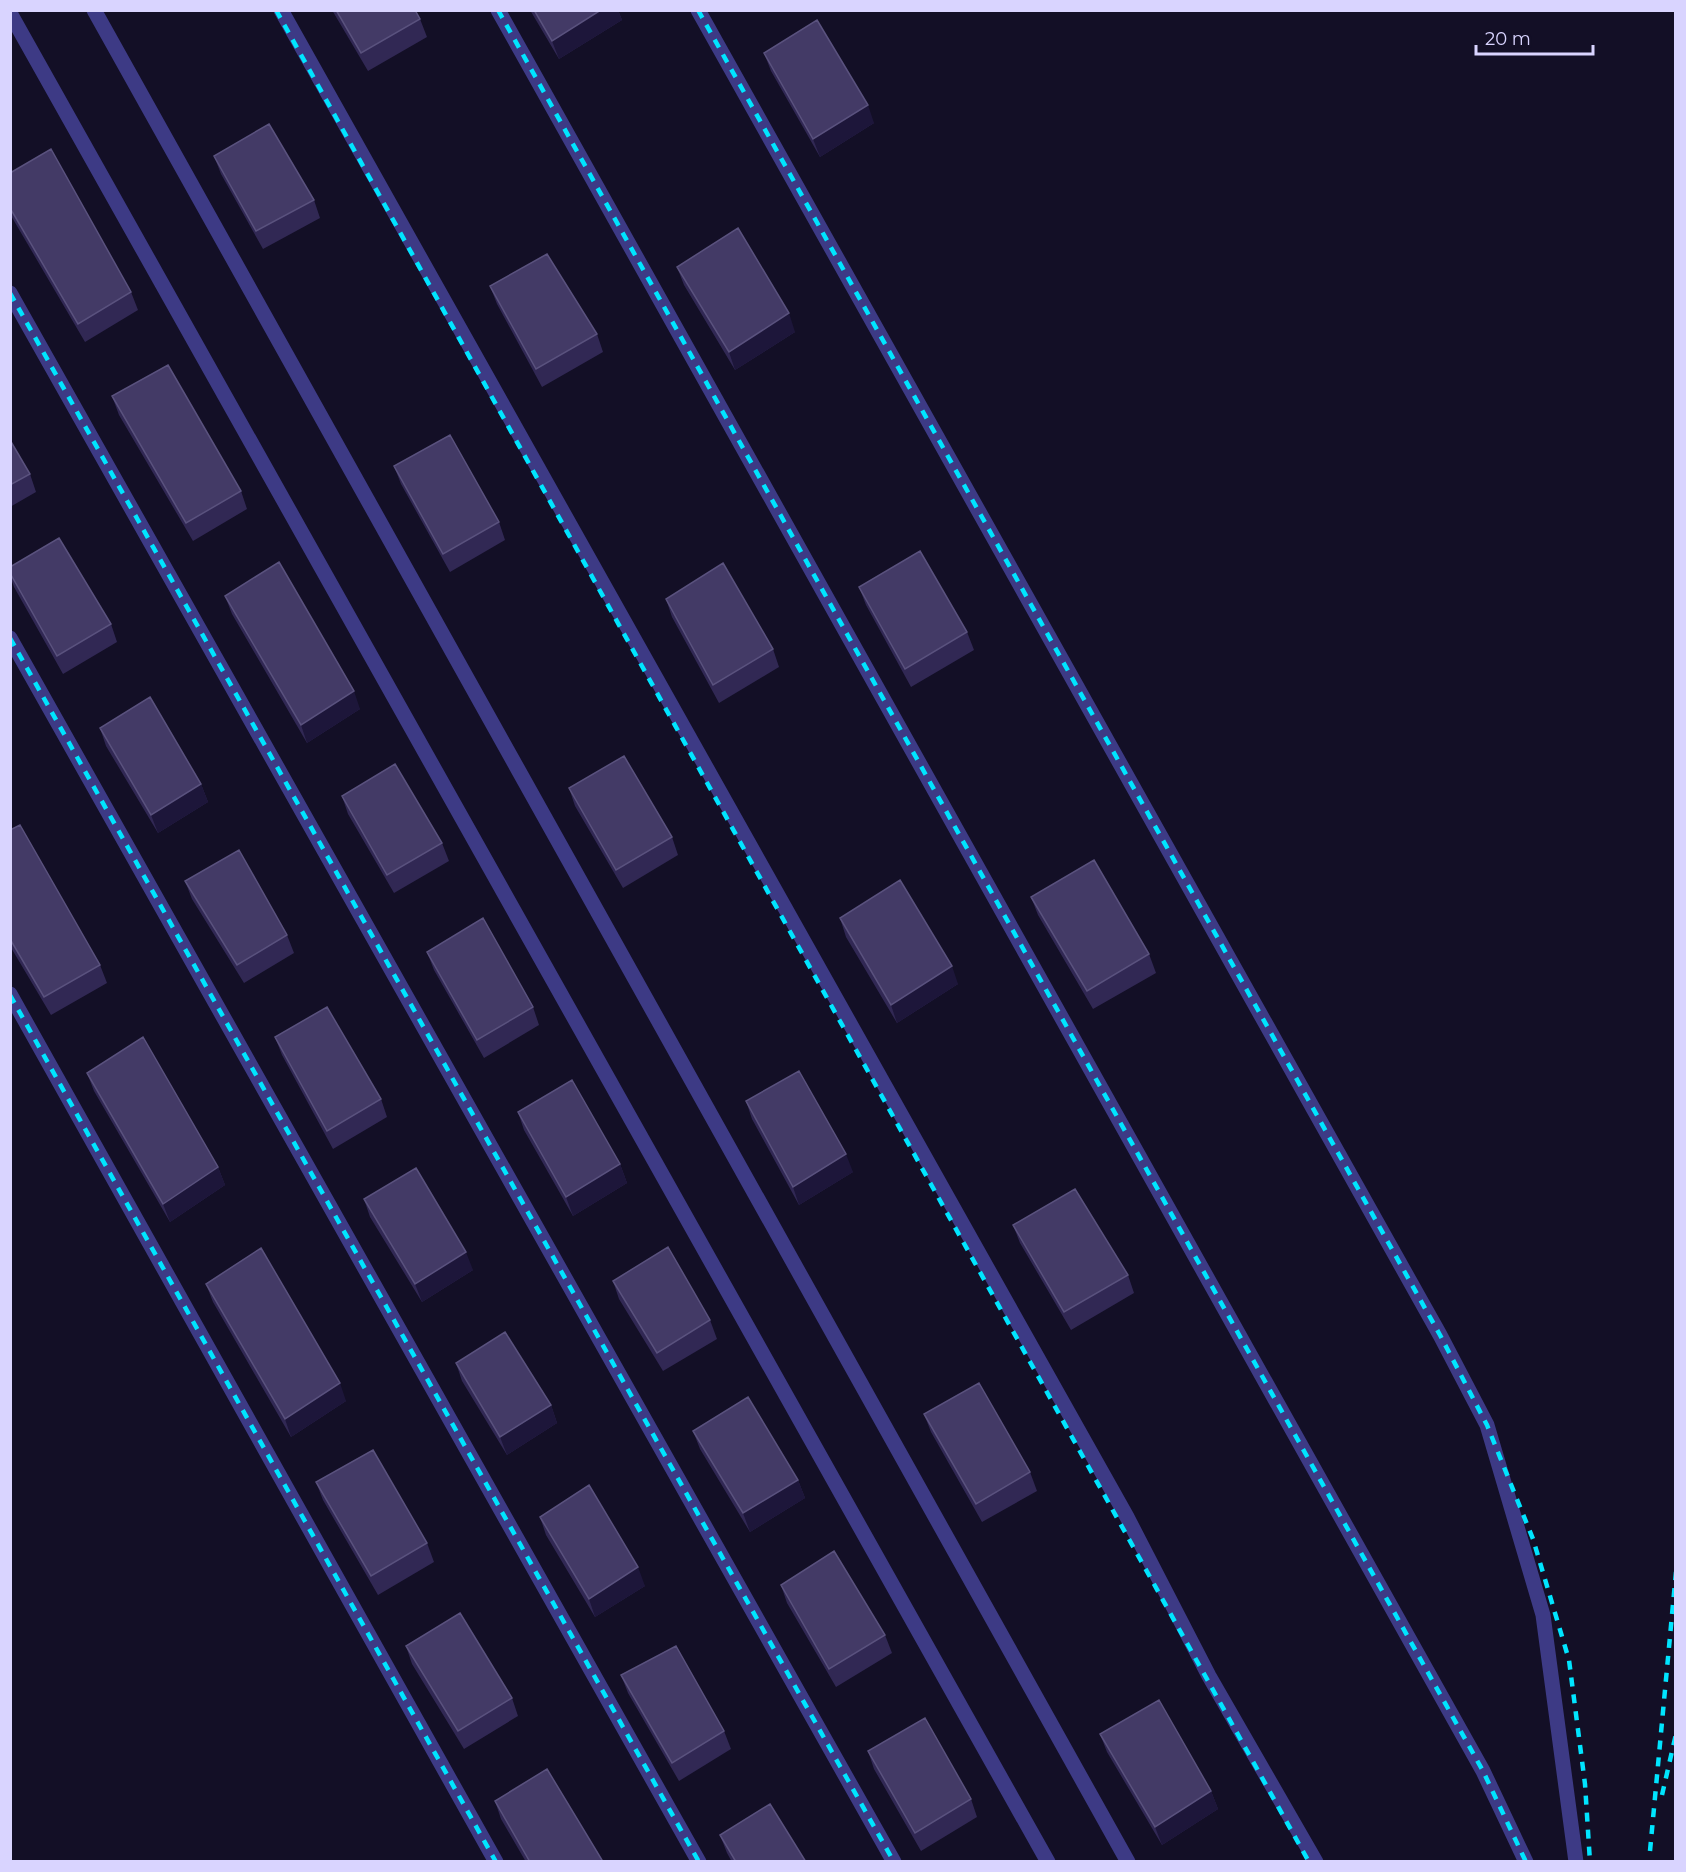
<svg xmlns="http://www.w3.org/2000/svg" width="1686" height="1872" font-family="Montserrat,sans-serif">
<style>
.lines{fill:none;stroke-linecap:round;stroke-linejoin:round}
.minor{stroke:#3d3a85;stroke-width:15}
.rail{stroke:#00e5ff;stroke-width:4.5;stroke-dasharray:9 8;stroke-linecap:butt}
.wall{fill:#312854}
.shaded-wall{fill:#1d163a}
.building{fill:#433a66;stroke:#5a527e;stroke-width:1.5}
</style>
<rect width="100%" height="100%" fill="#130f26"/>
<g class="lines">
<path class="minor" d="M 94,10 L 1128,1862
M 281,10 L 1127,1517 L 1209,1676 L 1316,1862
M 498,10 L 1483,1771 L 1526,1862
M 698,10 L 1440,1335 L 1487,1425 L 1543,1615 L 1576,1862
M 10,13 L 1048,1862
M 10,293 L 894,1862
M 10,638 L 699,1862
M 10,994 L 496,1862"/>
<path class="rail" d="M 276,10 L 1309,1862
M 498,10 L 1483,1771 L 1526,1862
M 698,10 L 1440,1335 L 1487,1425 L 1533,1539 L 1569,1660 L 1585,1784 L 1590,1862
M 10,293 L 894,1862
M 10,638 L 699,1862
M 10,995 L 496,1862
M 1662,1795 L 1676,1734
M 1650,1851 L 1676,1572"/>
</g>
<path class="wall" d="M 332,10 L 415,10 L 420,19 L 427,37 L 368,71 Z
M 530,10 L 618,10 L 622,20 L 559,59 Z
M 764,53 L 874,123 L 820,157 L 771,71 Z
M 214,156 L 314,200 L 320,218 L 263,249 L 221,174 Z
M 10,173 L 131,292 L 138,310 L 85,342 L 10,214 Z
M 677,267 L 795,332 L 735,370 L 684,285 Z
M 490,286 L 597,334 L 603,352 L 542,387 L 497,304 Z
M 112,396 L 241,491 L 247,509 L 193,541 L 119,415 Z
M 10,440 L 30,474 L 36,492 L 10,507 Z
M 394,466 L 499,522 L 505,540 L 450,572 L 401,484 Z
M 10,567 L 111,624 L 117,642 L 63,674 L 14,587 L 10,576 Z
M 859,587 L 967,632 L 974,650 L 911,687 L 866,605 Z
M 225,596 L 360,709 L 307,743 L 232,614 Z
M 666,599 L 773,649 L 779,667 L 719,703 L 672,617 Z
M 100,728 L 201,784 L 208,802 L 158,833 L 106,746 Z
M 569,788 L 672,837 L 678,855 L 623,888 L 575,806 Z
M 342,796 L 442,843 L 449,861 L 394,893 L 348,814 Z
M 10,830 L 100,965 L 107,983 L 51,1015 L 10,946 Z
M 185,881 L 287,935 L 294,953 L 244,983 L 192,899 Z
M 1031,897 L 1149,954 L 1156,973 L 1093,1009 L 1038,915 Z
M 840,918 L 958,984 L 897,1023 L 846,937 Z
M 427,952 L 533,1007 L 539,1025 L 484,1058 L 434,970 Z
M 275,1037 L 381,1099 L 387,1117 L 333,1149 L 282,1055 Z
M 87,1073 L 218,1167 L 225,1185 L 170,1222 L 94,1091 Z
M 746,1101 L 853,1172 L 799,1205 L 752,1119 Z
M 518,1112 L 620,1164 L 627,1183 L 573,1216 L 524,1130 Z
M 364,1199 L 473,1270 L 422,1302 L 370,1217 Z
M 1013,1225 L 1128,1275 L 1134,1293 L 1071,1330 L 1020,1243 Z
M 613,1281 L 710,1320 L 717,1339 L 663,1371 L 619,1299 Z
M 206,1284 L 346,1401 L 291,1437 L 213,1302 Z
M 456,1363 L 551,1405 L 557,1423 L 507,1455 L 462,1381 Z
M 924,1414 L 1030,1472 L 1037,1491 L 982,1522 L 931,1432 Z
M 693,1431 L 798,1480 L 805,1498 L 750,1532 L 700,1449 Z
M 316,1482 L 427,1543 L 434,1562 L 378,1595 L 323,1500 Z
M 540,1517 L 645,1586 L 595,1617 L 546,1535 Z
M 781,1585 L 885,1635 L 892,1653 L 836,1687 L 787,1603 Z
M 406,1646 L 512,1698 L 518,1716 L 464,1749 L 412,1664 Z
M 621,1675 L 724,1731 L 731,1749 L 679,1781 L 628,1693 Z
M 1100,1734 L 1211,1791 L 1218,1809 L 1162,1845 L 1107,1752 Z
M 868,1751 L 971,1799 L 977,1817 L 921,1851 L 874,1769 Z
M 495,1801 L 602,1860 L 603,1862 L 526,1862 L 501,1819 Z
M 720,1835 L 806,1862 L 732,1862 L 727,1853 Z"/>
<path class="shaded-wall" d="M 601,10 L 618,10 L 622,20 L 559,59 L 552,41 Z
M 868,105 L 874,123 L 820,157 L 813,139 Z
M 789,313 L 795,332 L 735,370 L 729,352 Z
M 354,691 L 360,709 L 307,743 L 301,725 Z
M 201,784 L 208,802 L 158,833 L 151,815 Z
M 952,966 L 958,984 L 897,1023 L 891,1005 Z
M 846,1154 L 853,1172 L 799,1205 L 793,1187 Z
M 620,1164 L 627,1183 L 573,1216 L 566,1197 Z
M 218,1167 L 225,1185 L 170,1222 L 163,1204 Z
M 466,1252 L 473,1270 L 422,1302 L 415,1284 Z
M 340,1383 L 346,1401 L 291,1437 L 285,1419 Z
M 551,1405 L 557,1423 L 507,1455 L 500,1437 Z
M 798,1480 L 805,1498 L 750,1532 L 743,1513 Z
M 638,1567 L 645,1586 L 595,1617 L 589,1599 Z
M 1211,1791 L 1218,1809 L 1162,1845 L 1155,1827 Z"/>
<path class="building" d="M 336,10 L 415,10 L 420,19 L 361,53 Z
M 534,10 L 601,10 L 552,41 Z
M 817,20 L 868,105 L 813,139 L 764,53 Z
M 269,124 L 314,200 L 256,231 L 214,156 Z
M 51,149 L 131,292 L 78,324 L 10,208 L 10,173 Z
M 738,228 L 789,313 L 729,352 L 677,267 Z
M 547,254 L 597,334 L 536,369 L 490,286 Z
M 168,365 L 241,491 L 186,523 L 112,396 Z
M 450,435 L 499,522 L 443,554 L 394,466 Z
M 10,440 L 30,474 L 10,485 Z
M 59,538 L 111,624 L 57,656 L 10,573 L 10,567 Z
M 920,551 L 967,632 L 905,669 L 859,587 Z
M 279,562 L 354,691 L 301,725 L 225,596 Z
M 723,563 L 773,649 L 713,685 L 666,599 Z
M 150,697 L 201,784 L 151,815 L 100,728 Z
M 624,756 L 672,837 L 616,870 L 569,788 Z
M 395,764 L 442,843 L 387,875 L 342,796 Z
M 20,825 L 100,965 L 44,997 L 10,939 L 10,830 Z
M 239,850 L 287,935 L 237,965 L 185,881 Z
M 1094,860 L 1149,954 L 1087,991 L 1031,897 Z
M 900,880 L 952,966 L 891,1005 L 840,918 Z
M 483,918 L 533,1007 L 477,1040 L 427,952 Z
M 327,1007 L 381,1099 L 327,1131 L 275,1037 Z
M 143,1037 L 218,1167 L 163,1204 L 87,1073 Z
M 799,1071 L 846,1154 L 793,1187 L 746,1101 Z
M 572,1080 L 620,1164 L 566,1197 L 518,1112 Z
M 416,1168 L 466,1252 L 415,1284 L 364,1199 Z
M 1075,1189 L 1128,1275 L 1064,1312 L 1013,1225 Z
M 668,1247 L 710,1320 L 657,1353 L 613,1281 Z
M 261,1248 L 340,1383 L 285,1419 L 206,1284 Z
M 505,1332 L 551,1405 L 500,1437 L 456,1363 Z
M 979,1383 L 1030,1472 L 976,1504 L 924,1414 Z
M 748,1397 L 798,1480 L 743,1513 L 693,1431 Z
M 373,1450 L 427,1543 L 371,1576 L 316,1482 Z
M 589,1485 L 638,1567 L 589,1599 L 540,1517 Z
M 834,1551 L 885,1635 L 829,1669 L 781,1585 Z
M 460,1613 L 512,1698 L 458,1731 L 406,1646 Z
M 676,1646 L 724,1731 L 672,1763 L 621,1675 Z
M 1159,1700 L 1211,1791 L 1155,1827 L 1100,1734 Z
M 925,1718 L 971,1799 L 915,1833 L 868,1751 Z
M 547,1769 L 602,1860 L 599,1862 L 530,1862 L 495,1801 Z
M 770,1804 L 806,1862 L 736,1862 L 720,1835 Z"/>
<rect width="1686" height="1872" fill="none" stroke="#d9d4ff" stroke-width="24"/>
<path d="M1476 45v9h117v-9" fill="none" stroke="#d9d4ff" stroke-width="3"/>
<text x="1485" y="45" font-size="18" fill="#d9d4ff" stroke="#130f26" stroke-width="4.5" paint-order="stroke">20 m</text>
</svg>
